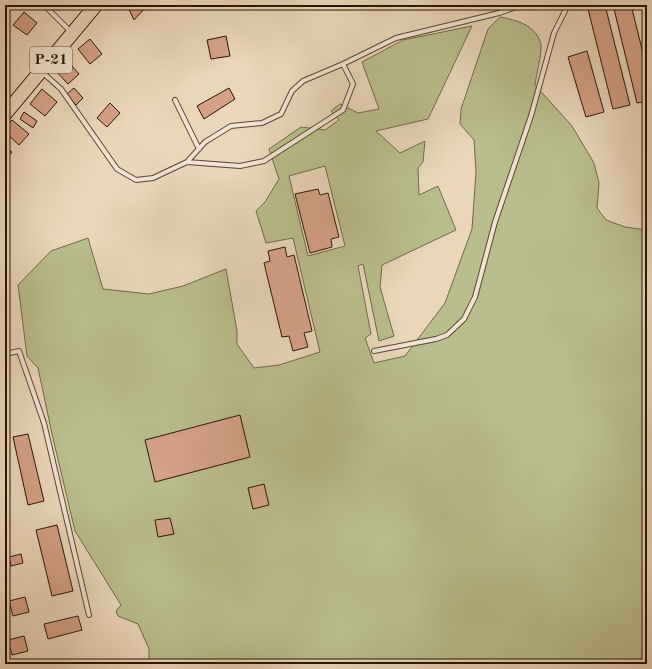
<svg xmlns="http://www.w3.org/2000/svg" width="652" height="669" font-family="'Old Standard TT',serif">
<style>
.green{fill:#babd8d;stroke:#706849;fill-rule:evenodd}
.building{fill:#d5a188;stroke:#261405}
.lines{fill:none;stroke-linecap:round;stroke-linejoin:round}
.lane-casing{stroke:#574432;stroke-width:6}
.primary-casing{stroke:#261405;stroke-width:15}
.lane{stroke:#f1e4d3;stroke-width:4}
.primary{stroke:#ead6bb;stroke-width:13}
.labels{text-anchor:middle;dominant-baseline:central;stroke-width:3.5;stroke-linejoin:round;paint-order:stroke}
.shield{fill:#f1e4d3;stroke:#635243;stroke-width:1}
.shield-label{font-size:15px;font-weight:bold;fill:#261405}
</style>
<rect width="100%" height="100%" fill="#ead6bb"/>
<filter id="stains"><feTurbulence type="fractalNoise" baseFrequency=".005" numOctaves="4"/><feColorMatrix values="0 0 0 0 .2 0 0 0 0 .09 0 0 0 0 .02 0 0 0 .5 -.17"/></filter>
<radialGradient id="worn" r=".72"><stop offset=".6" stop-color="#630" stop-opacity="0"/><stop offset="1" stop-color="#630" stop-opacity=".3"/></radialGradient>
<path class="green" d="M 500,17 C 516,20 537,25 541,45 C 542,54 536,75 535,85 L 572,126 L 594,163 L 599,183 L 597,208 L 606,220 L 625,227 L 647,230 L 647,664 L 151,664 L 149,660 L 149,649 L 138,624 L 118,616 L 116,611 L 121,605 L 75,531 L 52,434 L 38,368 L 27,356 L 18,285 L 51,251 L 88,238 L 103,289 L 149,294 L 183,286 L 226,269 L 237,331 L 237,344 L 254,368 L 279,365 L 320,352 L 293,238 L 266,243 L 256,211 L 265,202 L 279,179 L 269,149 L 301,127 L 325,130 L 339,120 L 331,111 L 340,104 L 358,113 L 379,109 L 362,62 L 403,40 L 472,26 L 428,119 L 376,131 L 400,153 L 425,141 L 423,162 L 418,168 L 419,195 L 438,186 L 456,230 L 382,265 L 380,287 L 394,336 L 379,341 L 363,264 L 358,266 L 371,334 L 365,338 L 374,363 L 405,356 L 445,303 L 472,229 L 476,172 L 474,140 L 460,124 L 461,109 L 488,29 ZM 325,166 L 345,246 L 308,256 L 289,176 Z"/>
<path class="building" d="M 127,5 L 144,5 L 146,7 L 134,20 Z
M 587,5 L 605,5 L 630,105 L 613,109 Z
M 613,5 L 631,5 L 647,69 L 647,101 L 637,103 Z
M 642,5 L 647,5 L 647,23 Z
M 24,12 L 37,23 L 27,35 L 13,25 Z
M 226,36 L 230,56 L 211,59 L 207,40 Z
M 90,39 L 102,54 L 90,64 L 78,49 Z
M 587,51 L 604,112 L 586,117 L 568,57 Z
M 66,59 L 79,74 L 68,84 L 55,70 Z
M 74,88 L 83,98 L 76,105 L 67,94 Z
M 229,88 L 235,99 L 204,119 L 197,106 Z
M 42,89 L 57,102 L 45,116 L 30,104 Z
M 110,103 L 120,113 L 107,127 L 97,118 Z
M 24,112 L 37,121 L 33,128 L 20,119 Z
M 12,120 L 29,134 L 19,145 L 5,132 L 5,128 Z
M 5,147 L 12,152 L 5,161 Z
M 318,189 L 320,195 L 328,193 L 339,237 L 331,239 L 332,247 L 310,253 L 295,194 Z
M 285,247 L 287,257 L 294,255 L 312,331 L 304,333 L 308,347 L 293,351 L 289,336 L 282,337 L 264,263 L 270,261 L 268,251 Z
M 240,415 L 250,457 L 155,482 L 145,440 Z
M 28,434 L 44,501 L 28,505 L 13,437 Z
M 264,484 L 269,505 L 253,509 L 248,488 Z
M 170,518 L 174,534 L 158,537 L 155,520 Z
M 57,525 L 73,591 L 52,596 L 36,530 Z
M 21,554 L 23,563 L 11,566 L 9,557 Z
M 25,597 L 29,612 L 13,616 L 9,601 Z
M 78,616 L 82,630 L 48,639 L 44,624 Z
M 24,636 L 28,651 L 12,655 L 8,640 Z"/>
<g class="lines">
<defs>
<path id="lane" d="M 44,5 L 71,32
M 42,72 L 61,89 L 117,169 L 136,180 L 153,178 L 187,162 L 240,166 L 264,161 L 343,110 L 353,84 L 343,64 L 396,38 L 499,13 L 522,5
M 175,100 L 199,149
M 187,162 L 205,142 L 231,126 L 262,123 L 281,114 L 292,91 L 303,81 L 343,64
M 374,351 L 436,339 L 447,335 L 464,319 L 475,297 L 495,222 L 531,116 L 554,33 L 568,5
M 5,354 L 19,351 L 44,423 L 89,615"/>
<path id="primary" d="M 5,114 L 96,5"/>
</defs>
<use href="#lane" class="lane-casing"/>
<use href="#primary" class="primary-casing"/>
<use href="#lane" class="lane"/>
<use href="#primary" class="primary"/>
</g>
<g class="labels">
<rect class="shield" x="30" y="47" width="42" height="26" rx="3"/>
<g class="shield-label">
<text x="51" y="60">Р-21</text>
</g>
</g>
<rect width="652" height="669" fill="none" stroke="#ead6bb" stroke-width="20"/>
<rect x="6" y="6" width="640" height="657" fill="none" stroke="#261405" stroke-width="2"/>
<rect x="10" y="10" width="632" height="649" fill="none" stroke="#261405"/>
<rect width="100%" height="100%" filter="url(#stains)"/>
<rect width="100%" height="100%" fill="url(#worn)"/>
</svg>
